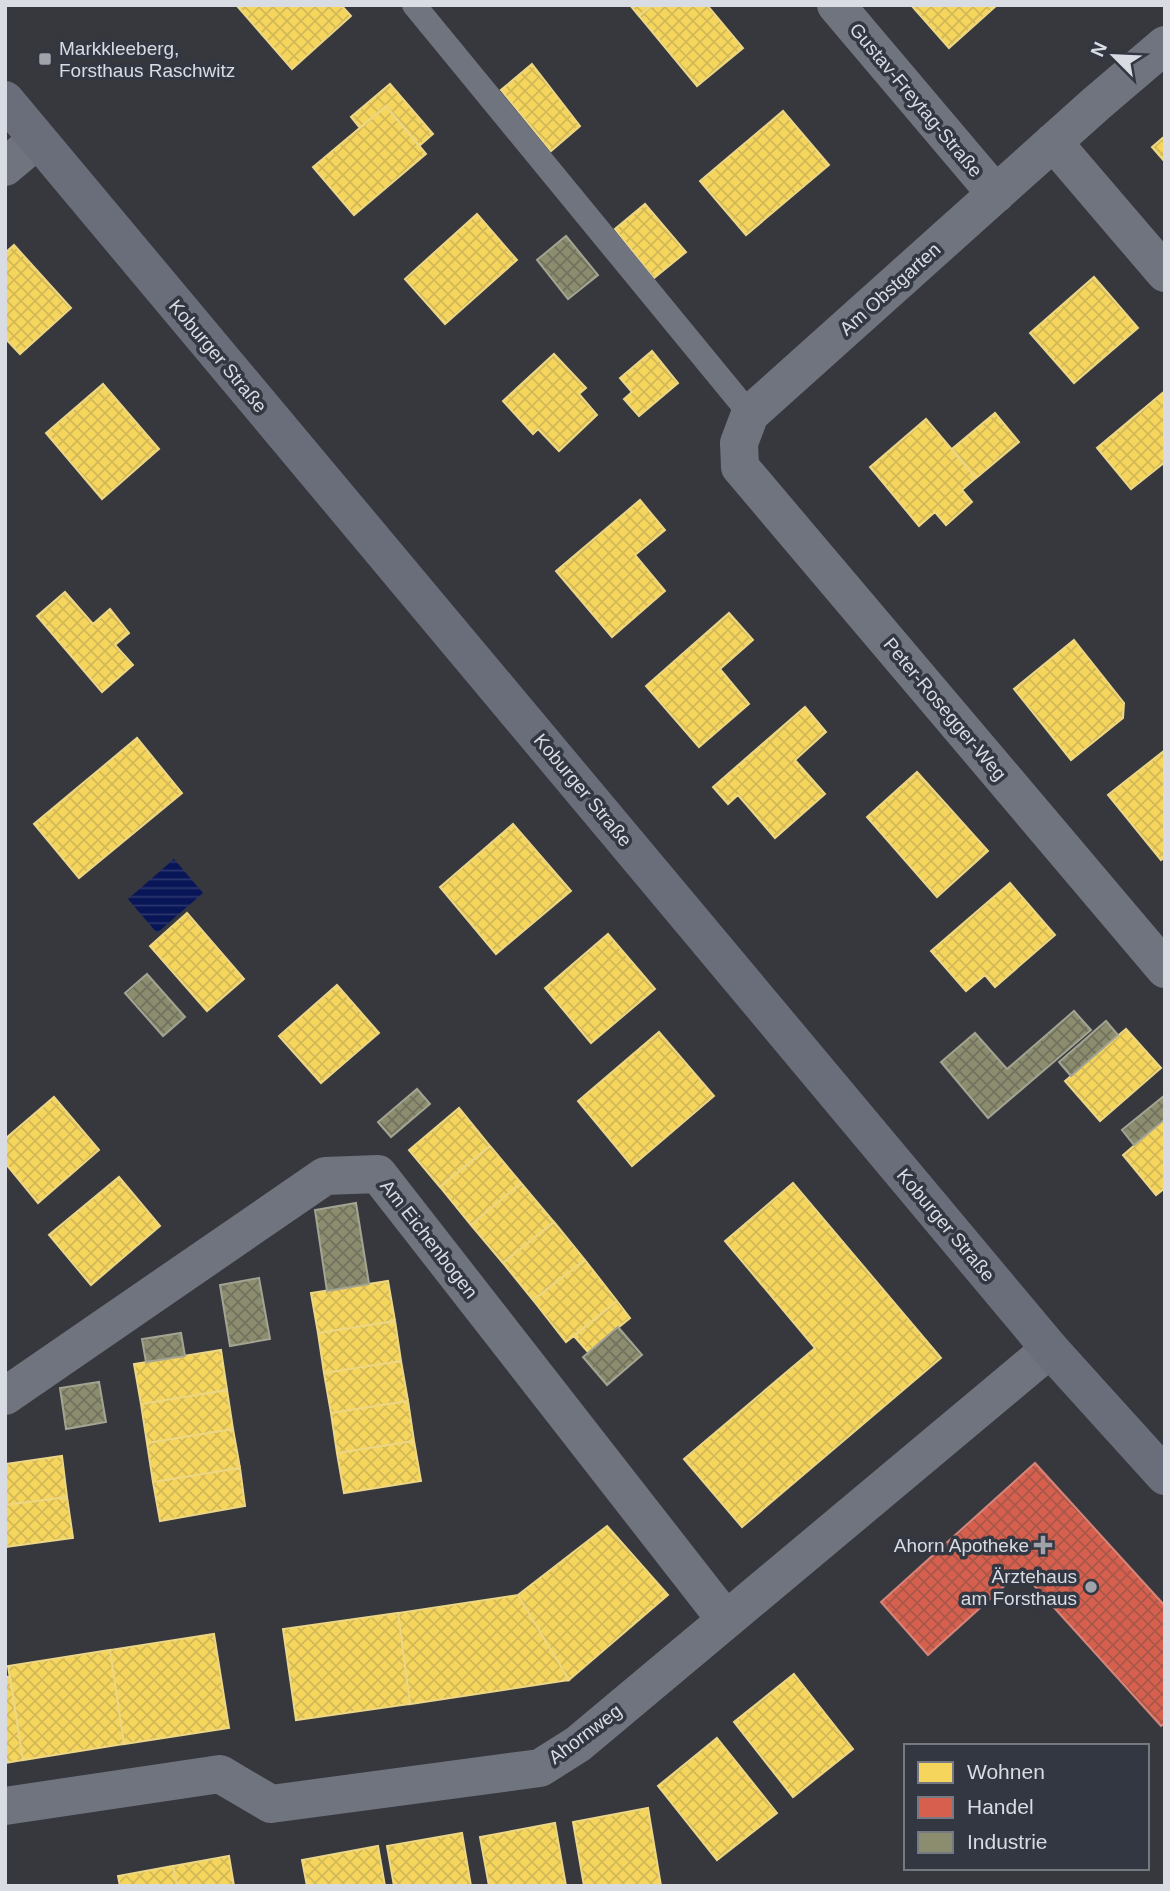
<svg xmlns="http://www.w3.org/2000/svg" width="1170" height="1891" font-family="Arial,sans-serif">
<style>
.water{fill:url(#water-rules)}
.homes{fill:url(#homes-cross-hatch);stroke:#edd784;stroke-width:2}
.shops{fill:url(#shops-cross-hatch);stroke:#d7857a;stroke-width:2}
.industry{fill:url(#industry-cross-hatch);stroke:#a3a491;stroke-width:2}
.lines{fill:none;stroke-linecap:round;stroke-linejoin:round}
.service{stroke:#70747f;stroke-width:24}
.minor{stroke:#70747f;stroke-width:38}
.secondary{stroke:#696e7a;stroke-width:38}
.poi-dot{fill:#a0a3a9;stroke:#323742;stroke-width:2.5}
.labels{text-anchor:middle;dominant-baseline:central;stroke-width:7;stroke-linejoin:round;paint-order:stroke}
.poi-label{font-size:19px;fill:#d9dce3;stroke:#323742;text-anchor:end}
.street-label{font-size:19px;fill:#d9dce3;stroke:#323742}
</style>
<defs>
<pattern id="water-rules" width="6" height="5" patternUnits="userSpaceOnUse" patternTransform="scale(1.75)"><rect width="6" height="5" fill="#081556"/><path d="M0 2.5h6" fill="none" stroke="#2b366e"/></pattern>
<pattern id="homes-cross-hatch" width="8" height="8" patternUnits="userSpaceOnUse" patternTransform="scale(1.75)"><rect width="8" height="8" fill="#f6d55c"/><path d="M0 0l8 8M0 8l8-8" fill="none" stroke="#d2b857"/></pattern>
<pattern id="shops-cross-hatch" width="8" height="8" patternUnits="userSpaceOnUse" patternTransform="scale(1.75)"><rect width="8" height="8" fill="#d6604d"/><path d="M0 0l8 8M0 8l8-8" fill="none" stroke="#a9574a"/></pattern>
<pattern id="industry-cross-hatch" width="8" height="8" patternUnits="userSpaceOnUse" patternTransform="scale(1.75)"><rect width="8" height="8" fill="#8c8c6e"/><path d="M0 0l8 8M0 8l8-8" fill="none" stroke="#72725f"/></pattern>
</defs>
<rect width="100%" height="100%" fill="#36383e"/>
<path class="water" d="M 174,859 L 203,893 L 157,933 L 128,899 Z"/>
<path class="homes" d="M 240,5 L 341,5 L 351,16 L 292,69 L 238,7 Z
M 630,5 L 653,5 L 639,16 Z
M 653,5 L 707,5 L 743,48 L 697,86 L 639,16 Z
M 911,5 L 997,5 L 949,48 Z
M 532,64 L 580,126 L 551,151 L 501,90 Z
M 390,84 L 433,134 L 419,146 L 386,106 L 360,128 L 351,117 Z
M 386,106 L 426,154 L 354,215 L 313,167 Z
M 783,111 L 829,165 L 746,235 L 700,181 Z
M 1165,136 L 1165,162 L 1152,147 Z
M 645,204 L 686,252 L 654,278 L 615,229 Z
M 477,214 L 517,260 L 445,324 L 405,279 Z
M 14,245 L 71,308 L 20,354 L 5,338 L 5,253 Z
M 1094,277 L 1138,328 L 1074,383 L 1030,333 Z
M 652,351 L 678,383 L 639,416 L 624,399 L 632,392 L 620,378 Z
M 554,354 L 586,388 L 579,394 L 597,415 L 559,451 L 538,429 L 533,434 L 503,401 Z
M 103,384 L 159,449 L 102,499 L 46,433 Z
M 1165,391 L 1165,462 L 1131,489 L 1097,448 Z
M 995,413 L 1019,442 L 976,478 L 952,449 Z
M 926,419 L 976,478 L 962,490 L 972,502 L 946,525 L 935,512 L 919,526 L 870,467 Z
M 640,500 L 665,530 L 635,555 L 665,591 L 612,637 L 556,571 Z
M 65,592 L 93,624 L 110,609 L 129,633 L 115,645 L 133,665 L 102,692 L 37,616 Z
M 729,613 L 753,640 L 720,669 L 749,704 L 699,747 L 646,686 Z
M 1074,640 L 1124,703 L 1123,718 L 1071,760 L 1014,689 Z
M 805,707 L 826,732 L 795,760 L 825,794 L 775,838 L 738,795 L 728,804 L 713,787 Z
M 137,738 L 182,793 L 79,878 L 34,824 Z
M 1165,750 L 1165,857 L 1161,860 L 1108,795 Z
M 917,772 L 988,851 L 937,897 L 867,817 Z
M 513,824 L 571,891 L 496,954 L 440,887 Z
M 1010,883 L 1055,935 L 995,987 L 985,975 L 966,991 L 931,951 Z
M 187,913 L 244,979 L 207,1011 L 150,946 Z
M 608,934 L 655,989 L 591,1043 L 545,988 Z
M 337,985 L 379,1033 L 321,1083 L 279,1036 Z
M 1126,1029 L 1161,1068 L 1100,1121 L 1065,1081 Z
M 659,1032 L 714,1096 L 632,1166 L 578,1101 Z
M 54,1097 L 99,1150 L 38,1203 L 5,1163 L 5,1139 Z
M 459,1108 L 490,1146 L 440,1187 L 409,1150 Z
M 1165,1119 L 1165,1188 L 1156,1195 L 1123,1155 Z
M 490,1146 L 521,1183 L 471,1225 L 440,1187 Z
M 119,1177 L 160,1226 L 91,1285 L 49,1235 Z
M 521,1183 L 554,1222 L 503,1263 L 471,1225 Z
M 793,1183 L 941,1358 L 742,1527 L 684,1459 L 815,1348 L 725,1241 Z
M 554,1222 L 585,1260 L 533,1300 L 503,1263 Z
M 585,1260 L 617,1301 L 566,1342 L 533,1300 Z
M 388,1281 L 395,1321 L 318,1333 L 311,1293 Z
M 617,1301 L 630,1318 L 588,1352 L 574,1336 Z
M 395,1321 L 401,1361 L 324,1373 L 318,1333 Z
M 221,1350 L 227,1390 L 141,1404 L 134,1364 Z
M 401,1361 L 408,1401 L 331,1413 L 324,1373 Z
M 227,1390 L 233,1429 L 147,1443 L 141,1404 Z
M 408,1401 L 414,1441 L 337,1453 L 331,1413 Z
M 233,1429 L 240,1468 L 153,1482 L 147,1443 Z
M 414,1441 L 421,1481 L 344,1493 L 337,1453 Z
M 62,1456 L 67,1497 L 5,1505 L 5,1464 Z
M 240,1468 L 245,1506 L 160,1521 L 153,1482 Z
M 67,1497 L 73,1538 L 5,1547 L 5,1505 Z
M 607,1526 L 668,1595 L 569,1680 L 518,1595 Z
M 518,1595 L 569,1680 L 410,1704 L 398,1613 Z
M 398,1613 L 410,1704 L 296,1720 L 283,1629 Z
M 214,1634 L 229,1728 L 124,1744 L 110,1650 Z
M 110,1650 L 124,1744 L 23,1760 L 8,1666 Z
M 794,1674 L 853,1749 L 793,1797 L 734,1722 Z
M 10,1676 L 23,1760 L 5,1763 L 5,1677 Z
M 717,1738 L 777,1813 L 717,1860 L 658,1786 Z
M 648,1808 L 661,1886 L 584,1886 L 573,1822 Z
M 555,1823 L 566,1886 L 489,1886 L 480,1837 Z
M 462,1833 L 471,1886 L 394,1886 L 387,1846 Z
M 378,1846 L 385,1886 L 307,1886 L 302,1860 Z
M 229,1856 L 234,1886 L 177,1886 L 173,1866 Z
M 173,1866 L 177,1886 L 120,1886 L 118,1876 Z"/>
<path class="shops" d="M 1035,1463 L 1165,1606 L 1165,1723 L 1161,1726 L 1021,1571 L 928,1655 L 881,1602 Z"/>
<path class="industry" d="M 566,236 L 598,275 L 568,299 L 537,260 Z
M 147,974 L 185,1017 L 163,1036 L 125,993 Z
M 1074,1011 L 1091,1030 L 988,1118 L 941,1062 L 975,1033 L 1007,1069 Z
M 1106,1021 L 1118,1035 L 1071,1076 L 1059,1062 Z
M 417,1089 L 430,1104 L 391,1137 L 378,1122 Z
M 1165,1095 L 1165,1119 L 1134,1145 L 1122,1130 Z
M 356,1203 L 369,1284 L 327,1291 L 315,1210 Z
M 259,1278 L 270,1339 L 230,1346 L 220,1285 Z
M 618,1327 L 642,1355 L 607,1385 L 583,1357 Z
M 181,1333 L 185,1356 L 146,1362 L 142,1339 Z
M 99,1382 L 106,1422 L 66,1429 L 60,1388 Z"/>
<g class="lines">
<path class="service" d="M 414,5 L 750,414"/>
<path class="minor" d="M 836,5 L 996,194
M 1165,45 L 1097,103 L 750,414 L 739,443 L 740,467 L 1165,969
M 1053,142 L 1165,273
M 5,167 L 37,140
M 5,1396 L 325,1176 L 378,1174 L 726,1620
M 5,1806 L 220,1774 L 271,1804 L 540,1768 L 578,1744 L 1050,1349"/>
<path class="secondary" d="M 5,100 L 1050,1349 L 1165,1476"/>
</g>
<g class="poi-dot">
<rect x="38" y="52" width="14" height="14" rx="3.5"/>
<path d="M1039.5 1534.5h7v7h7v7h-7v7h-7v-7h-7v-7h7z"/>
<circle cx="1091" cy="1587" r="7"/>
</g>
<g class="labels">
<g class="poi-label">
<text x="59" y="48" text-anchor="start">Markkleeberg,<tspan x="59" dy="22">Forsthaus Raschwitz</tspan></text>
<text x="1029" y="1545">Ahorn Apotheke</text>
<text x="1077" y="1576">Ärztehaus<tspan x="1077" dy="22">am Forsthaus</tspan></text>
</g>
<g class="street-label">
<text transform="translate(916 100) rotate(50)">Gustav-Freytag-Straße</text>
<text transform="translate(890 289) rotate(-42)">Am Obstgarten</text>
<text transform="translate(218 356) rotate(50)">Koburger Straße</text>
<text transform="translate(945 709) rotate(50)">Peter-Rosegger-Weg</text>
<text transform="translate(583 790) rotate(50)">Koburger Straße</text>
<text transform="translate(946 1225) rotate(50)">Koburger Straße</text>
<text transform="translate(429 1239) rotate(52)">Am Eichenbogen</text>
<text transform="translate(585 1734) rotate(-37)">Ahornweg</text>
</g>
</g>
<rect width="1170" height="1891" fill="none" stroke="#d9dce3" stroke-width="14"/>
<rect x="904" y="1744" width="245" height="126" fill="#323742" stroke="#757982" stroke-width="2"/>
<rect x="918" y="1762" width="35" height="21" fill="#f6d55c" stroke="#757982" stroke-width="2"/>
<text x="967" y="1779" font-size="21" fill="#d9dce3">Wohnen</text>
<rect x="918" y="1797" width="35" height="21" fill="#d6604d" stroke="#757982" stroke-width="2"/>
<text x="967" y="1814" font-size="21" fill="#d9dce3">Handel</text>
<rect x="918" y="1832" width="35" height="21" fill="#8c8c6e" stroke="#757982" stroke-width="2"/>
<text x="967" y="1849" font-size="21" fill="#d9dce3">Industrie</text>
<g transform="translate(1114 56) rotate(294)" stroke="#323742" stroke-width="5" paint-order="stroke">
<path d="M0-5L12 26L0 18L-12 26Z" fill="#d9dce3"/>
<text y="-10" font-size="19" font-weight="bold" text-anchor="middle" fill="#d9dce3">N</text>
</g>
</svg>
